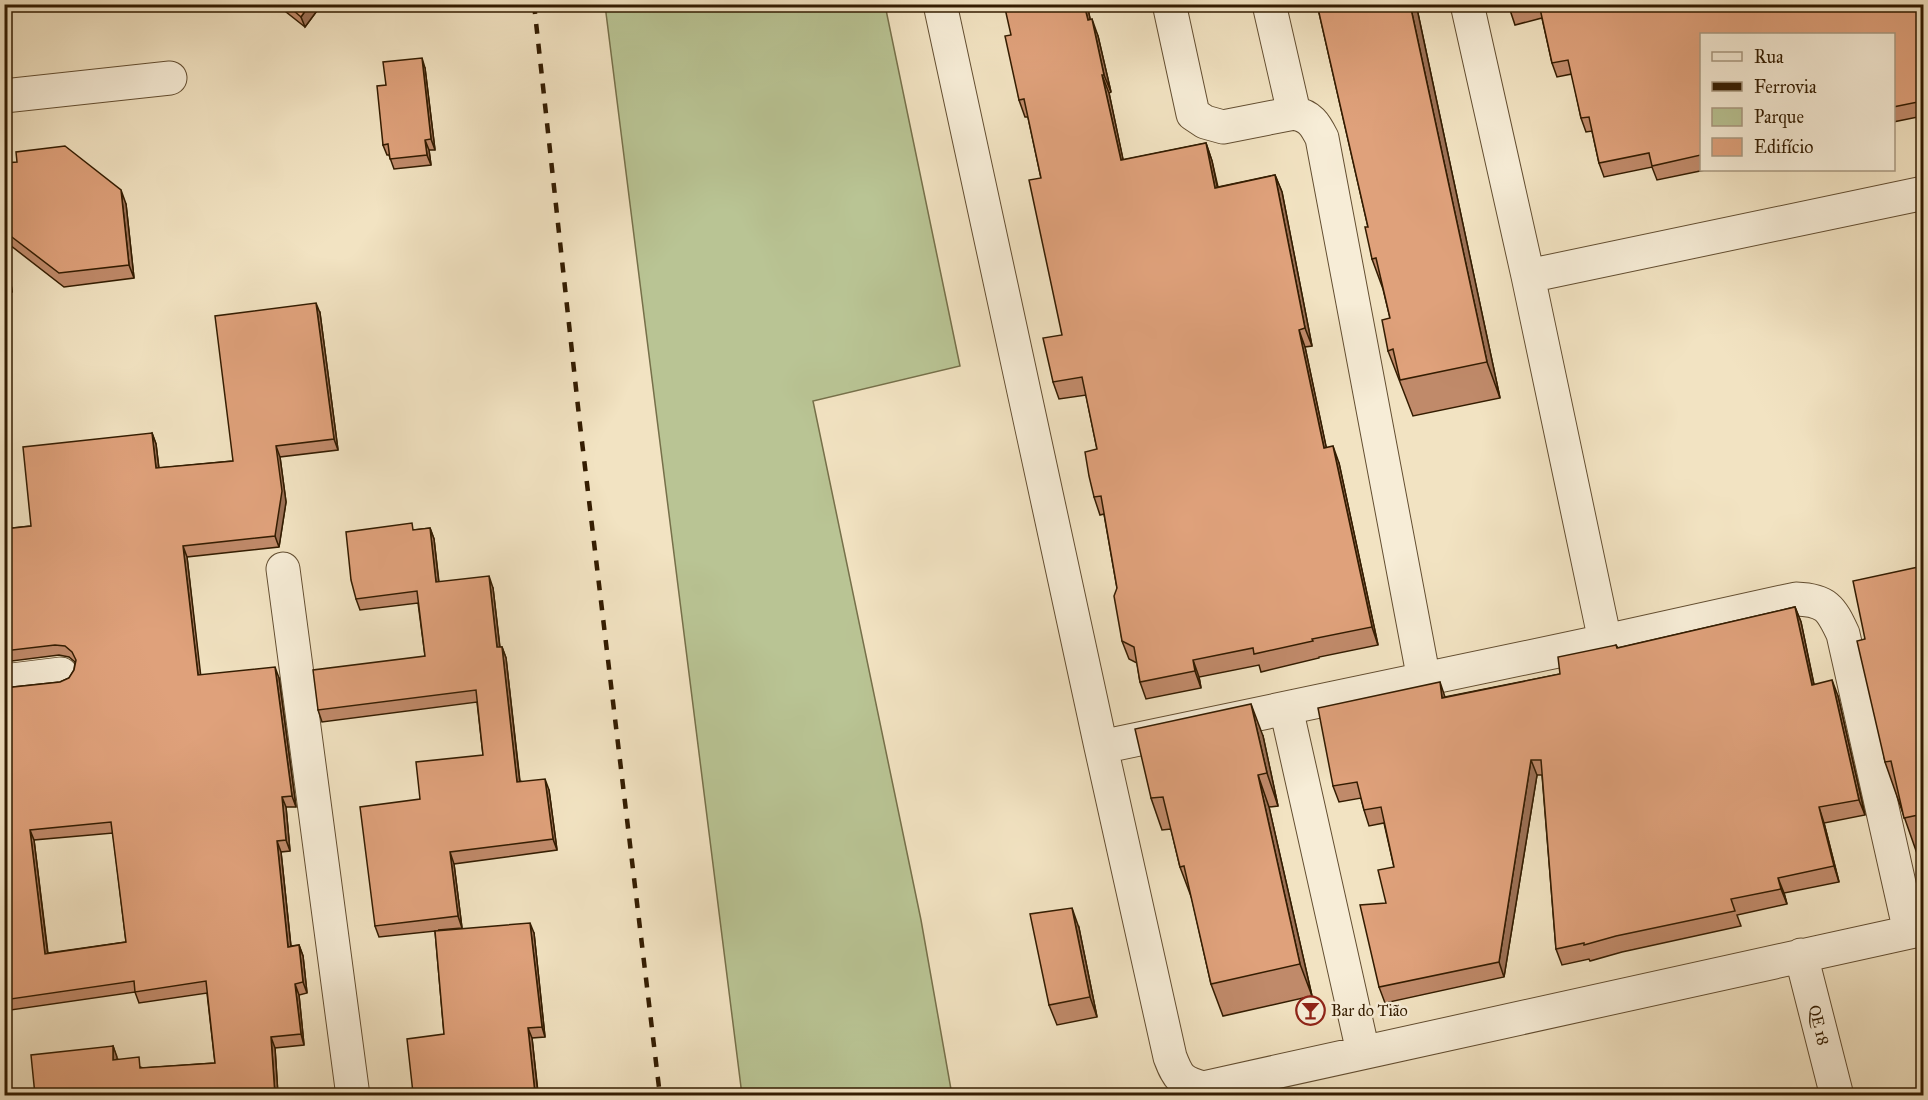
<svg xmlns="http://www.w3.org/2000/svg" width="1928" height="1100" font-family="'IM FELL Great Primer',serif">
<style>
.green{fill:#b9c494;stroke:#76704a;stroke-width:1.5}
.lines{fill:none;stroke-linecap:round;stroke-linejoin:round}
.street-casing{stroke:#634e31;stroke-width:35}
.street{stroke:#f7edd7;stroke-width:33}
.rail{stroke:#331c01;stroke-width:4.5;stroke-dasharray:10 10;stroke-linecap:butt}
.wall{fill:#c08a6a;stroke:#331c01;stroke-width:1.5;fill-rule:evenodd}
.shaded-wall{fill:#9c7156;stroke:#331c01;stroke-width:1.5}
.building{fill:#dfa17b;stroke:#331c01;stroke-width:1.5;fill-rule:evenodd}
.labels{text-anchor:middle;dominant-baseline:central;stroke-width:5;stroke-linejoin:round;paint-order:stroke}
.poi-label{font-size:16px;fill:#331c01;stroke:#f7edd7;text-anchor:start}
.street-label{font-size:16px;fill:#331c01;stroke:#f7edd7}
</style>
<rect width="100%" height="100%" fill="#f2e3c2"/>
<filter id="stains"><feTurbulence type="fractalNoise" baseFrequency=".00333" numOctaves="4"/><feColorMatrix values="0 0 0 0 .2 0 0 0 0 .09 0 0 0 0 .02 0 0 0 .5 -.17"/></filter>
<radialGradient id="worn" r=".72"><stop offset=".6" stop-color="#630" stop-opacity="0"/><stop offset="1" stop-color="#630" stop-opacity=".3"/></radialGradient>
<path class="green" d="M 605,5 L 885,5 L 960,366 L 813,401 L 921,920 L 952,1095 L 742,1095 Z"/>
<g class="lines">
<defs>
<path id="street" d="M 940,4 L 1101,747 L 1170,1057 C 1178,1078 1181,1082 1203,1088 L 1924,929
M 1171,4 L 1170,8 L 1193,114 L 1205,122 L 1223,127 L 1294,113 C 1310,116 1315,124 1322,138 L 1424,680
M 1269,4 L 1294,113
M 4,96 L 170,78
M 1528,276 L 1924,193
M 283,569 L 353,1096
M 1605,641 L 1796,599 C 1826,600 1831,608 1843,634 L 1910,932
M 4,681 L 61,674
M 1286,708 L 1363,1052
M 1101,747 L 1605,641 L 1528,276 L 1467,4
M 1801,955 L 1837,1096"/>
</defs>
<use href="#street" class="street-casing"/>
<use href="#street" class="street"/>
<path class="rail" d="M 534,4 L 580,425 L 660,1096"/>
</g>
<path class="wall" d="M 4,4 L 9,69 L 4,69 Z
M 153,4 L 190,4 L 155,9 Z
M 276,4 L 322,4 L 305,27 Z
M 1087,4 L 1090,19 L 1098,36 L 1111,92 L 1109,93 L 1123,160 L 1206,143 L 1212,161 L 1218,187 L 1275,175 L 1282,192 L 1312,346 L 1305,347 L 1326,447 L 1339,463 L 1378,645 L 1319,657 L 1319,658 L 1261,672 L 1259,665 L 1199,677 L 1201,688 L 1146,699 L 1140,682 L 1137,663 L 1129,659 L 1122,641 L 1117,588 L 1104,514 L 1100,515 L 1094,497 L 1097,449 L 1086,395 L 1059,399 L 1053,382 L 1062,335 L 1041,178 L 1028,117 L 1025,117 L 1019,100 L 1011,35 Z
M 1317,4 L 1416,4 L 1500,398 L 1413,416 L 1388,351 L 1390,318 L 1383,289 L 1372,259 L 1368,227 Z
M 1508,4 L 1923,4 L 1923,116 L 1893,122 L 1893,34 L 1701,34 L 1701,170 L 1705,170 L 1657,180 L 1652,167 L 1604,177 L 1599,163 L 1592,131 L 1586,132 L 1581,118 L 1572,74 L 1557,77 L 1552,63 L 1542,18 L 1515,25 Z
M 425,68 L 435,150 L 429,150 L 431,165 L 394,169 L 389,155 L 387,155 L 383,145 L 386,85 Z
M 4,163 L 126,204 L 134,278 L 64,287 L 6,242 L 12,292 L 4,293 Z
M 320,313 L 338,450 L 280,457 L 286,502 L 279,547 L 187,557 L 200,675 L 279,678 L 296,807 L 286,807 L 290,851 L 281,852 L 291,946 L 299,945 L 303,956 L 307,993 L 299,995 L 304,1045 L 275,1048 L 278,1095 L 35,1095 L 113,1046 L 117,1059 L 143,1068 L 215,1063 L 207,993 L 139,1003 L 135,992 L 4,1011 L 4,688 L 60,682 L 69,678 L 74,670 L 75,662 L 69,657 L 59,655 L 4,662 L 4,529 L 31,526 L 152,433 L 156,444 L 159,468 L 233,461 ZM 113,833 L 126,942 L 48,953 L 34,840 Z
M 430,528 L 434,539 L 439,582 L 493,588 L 500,647 L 502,647 L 506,658 L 520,781 L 549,790 L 557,850 L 454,864 L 462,928 L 438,930 L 534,933 L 545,1037 L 532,1038 L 538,1092 L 541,1095 L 414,1095 L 413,1093 L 444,1034 L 435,931 L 379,937 L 375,926 L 420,799 L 483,755 L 477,702 L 322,722 L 318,710 L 425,656 L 418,603 L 360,610 L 356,599 L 414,530 Z
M 1923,566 L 1923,864 L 1921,865 L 1885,762 L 1865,639 Z
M 1795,607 L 1801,622 L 1814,684 L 1838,696 L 1865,815 L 1824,823 L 1839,882 L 1784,893 L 1787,904 L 1737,915 L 1741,926 L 1622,952 L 1590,961 L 1589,959 L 1562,965 L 1556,949 L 1542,775 L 1537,775 L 1504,977 L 1385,1003 L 1379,987 L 1386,903 L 1394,867 L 1384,823 L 1369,826 L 1364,810 L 1361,798 L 1339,802 L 1333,786 L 1445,697 L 1560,674 L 1616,645 L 1618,648 Z
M 1263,736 L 1278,806 L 1269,807 L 1312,996 L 1223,1016 L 1211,984 L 1192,899 L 1180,867 L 1171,829 L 1162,830 L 1151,798 Z
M 1079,928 L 1097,1017 L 1057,1025 L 1049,1005 Z"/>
<path class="shaded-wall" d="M 4,4 L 5,4 L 9,69 L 5,58 Z
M 310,4 L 322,4 L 305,27 L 301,17 Z
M 1084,4 L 1087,4 L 1094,38 L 1088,20 Z
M 1410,4 L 1416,4 L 1500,398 L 1487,362 Z
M 1092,19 L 1098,36 L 1111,92 L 1104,75 Z
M 422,58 L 425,68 L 435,150 L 431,139 Z
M 1102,75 L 1109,93 L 1127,178 L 1121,160 Z
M 425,140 L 429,150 L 431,165 L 427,155 Z
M 1206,143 L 1212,161 L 1221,206 L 1215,188 Z
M 1275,175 L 1282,192 L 1312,346 L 1305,328 Z
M 121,190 L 126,204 L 134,278 L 129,265 Z
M 4,239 L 6,242 L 12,292 L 7,279 L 4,260 Z
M 316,303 L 320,313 L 338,450 L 334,439 Z
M 1299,330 L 1305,347 L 1330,465 L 1324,448 Z
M 152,433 L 156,444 L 160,479 L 156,468 Z
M 276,446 L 280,457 L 286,502 L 279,547 L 275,536 Z
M 1333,446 L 1339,463 L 1378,645 L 1372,627 Z
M 430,528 L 434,539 L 440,594 L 436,582 Z
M 183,546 L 187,557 L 202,686 L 198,675 Z
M 489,576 L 493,588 L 501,658 L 497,647 Z
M 1795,607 L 1801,622 L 1817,700 L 1812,685 Z
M 502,647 L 506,658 L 521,793 L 517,782 Z
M 1193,660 L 1199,677 L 1201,688 L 1195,671 Z
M 275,667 L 279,678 L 296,807 L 292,796 Z
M 1832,680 L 1838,696 L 1865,815 L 1859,800 Z
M 1440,682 L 1445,697 L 1442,698 Z
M 1251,704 L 1263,736 L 1278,806 L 1267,773 Z
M 1531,760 L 1537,775 L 1504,977 L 1499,962 Z
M 1258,775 L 1269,807 L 1312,996 L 1300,964 Z
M 545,779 L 549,790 L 557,850 L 553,839 Z
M 282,797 L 286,807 L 290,851 L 286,840 Z
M 1819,807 L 1824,823 L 1839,882 L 1834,866 Z
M 30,830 L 34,840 L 49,965 L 45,954 Z
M 277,841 L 281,852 L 292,957 L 288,947 Z
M 450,852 L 454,864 L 462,928 L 458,916 Z
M 1778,878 L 1784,893 L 1787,904 L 1781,889 Z
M 1072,908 L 1079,928 L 1097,1017 L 1090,997 Z
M 530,923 L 534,933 L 545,1037 L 542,1027 Z
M 299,945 L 303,956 L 307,993 L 303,982 Z
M 295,984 L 299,995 L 304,1045 L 301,1034 Z
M 528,1028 L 532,1038 L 538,1095 L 535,1093 Z
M 271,1037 L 275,1048 L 278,1095 L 275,1095 Z
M 113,1046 L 117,1057 L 117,1070 L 113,1060 Z"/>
<path class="building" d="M 286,4 L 310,4 L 301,17 Z
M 1004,4 L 1084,4 L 1088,20 L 1092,19 L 1104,75 L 1102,75 L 1121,160 L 1206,143 L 1215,188 L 1275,175 L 1305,328 L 1299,330 L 1324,448 L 1333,446 L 1372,627 L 1312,639 L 1313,641 L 1254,654 L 1253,648 L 1193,660 L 1195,671 L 1140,682 L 1134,647 L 1122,641 L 1114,596 L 1117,588 L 1101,496 L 1094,497 L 1089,476 L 1085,452 L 1097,449 L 1082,377 L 1053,382 L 1043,338 L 1062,335 L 1029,180 L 1041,178 L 1024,99 L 1019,100 L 1005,36 L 1011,35 Z
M 1317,4 L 1410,4 L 1487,362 L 1400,380 L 1393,349 L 1388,351 L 1382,320 L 1390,318 L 1376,258 L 1372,259 L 1365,227 L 1368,227 Z
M 1508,4 L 1537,4 L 1509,11 Z
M 1539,4 L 1923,4 L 1923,101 L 1893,107 L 1893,34 L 1701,34 L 1701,155 L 1652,166 L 1649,153 L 1599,163 L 1589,117 L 1581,118 L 1568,60 L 1552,63 Z
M 422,58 L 431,139 L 425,140 L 427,155 L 390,159 L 388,144 L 383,145 L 377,86 L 386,85 L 383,62 Z
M 65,146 L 121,190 L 129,265 L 59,273 L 4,231 L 4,163 L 17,162 L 16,152 Z
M 4,260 L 7,279 L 4,279 Z
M 316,303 L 334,439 L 276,446 L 282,491 L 275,536 L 183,546 L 198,675 L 275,667 L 292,796 L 282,797 L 286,840 L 277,841 L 288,947 L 299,945 L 303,982 L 295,984 L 301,1034 L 271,1037 L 275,1095 L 35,1095 L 31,1055 L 113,1046 L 113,1060 L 139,1057 L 140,1068 L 215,1063 L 206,981 L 135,992 L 134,981 L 4,1000 L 4,688 L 60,682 L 69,678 L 74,670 L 76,660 L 72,652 L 65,646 L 55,645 L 4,651 L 4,529 L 31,526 L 23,447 L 152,433 L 156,468 L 233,461 L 215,316 ZM 111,822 L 126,942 L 45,954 L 30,830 Z
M 412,523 L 413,530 L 430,528 L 436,582 L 489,576 L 497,647 L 502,647 L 517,782 L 545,779 L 553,839 L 450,852 L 458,916 L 375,926 L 360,807 L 420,799 L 416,762 L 483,755 L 476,690 L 318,710 L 313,670 L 425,656 L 417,591 L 356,599 L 351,580 L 346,532 Z
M 1923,566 L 1923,814 L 1904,818 L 1891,761 L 1885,762 L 1857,641 L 1865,639 L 1853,581 Z
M 1795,607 L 1812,685 L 1832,680 L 1859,800 L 1819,807 L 1834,866 L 1778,878 L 1781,889 L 1731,899 L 1735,911 L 1616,936 L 1584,945 L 1584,943 L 1556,949 L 1541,760 L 1531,760 L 1499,962 L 1379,987 L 1360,905 L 1386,903 L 1378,870 L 1394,867 L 1381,807 L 1364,810 L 1357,782 L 1333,786 L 1318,708 L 1440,682 L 1442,698 L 1560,674 L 1558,657 L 1616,645 L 1617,648 Z
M 1251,704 L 1267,773 L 1258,775 L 1300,964 L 1211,984 L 1184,866 L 1180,867 L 1163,797 L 1151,798 L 1135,729 Z
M 1072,908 L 1090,997 L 1049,1005 L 1030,914 Z
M 530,923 L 542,1027 L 528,1028 L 535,1093 L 540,1092 L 540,1095 L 419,1095 L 419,1093 L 413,1093 L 407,1039 L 444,1034 L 435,931 Z"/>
<defs>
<symbol id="bar-ring" viewBox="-11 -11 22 22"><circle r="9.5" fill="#f7edd7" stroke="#8f2418" stroke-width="1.5"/><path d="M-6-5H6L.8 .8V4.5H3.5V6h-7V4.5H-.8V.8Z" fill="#8f2418"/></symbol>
</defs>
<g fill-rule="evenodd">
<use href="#bar-ring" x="1294" y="994" width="33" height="33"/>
</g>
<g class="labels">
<g class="poi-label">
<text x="1331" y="1010">Bar do Tião</text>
</g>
<g class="street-label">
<text transform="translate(1819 1025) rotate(76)">QE 18</text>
</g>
</g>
<rect width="1928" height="1100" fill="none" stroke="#f2e3c2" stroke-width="24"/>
<rect x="6" y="6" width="1916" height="1088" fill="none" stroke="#331c01" stroke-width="3"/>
<rect x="12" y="12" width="1904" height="1076" fill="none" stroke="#331c01" stroke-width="1.5"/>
<rect x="1700" y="33" width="195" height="138" fill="#f7edd7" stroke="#a99981" stroke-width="1.5"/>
<rect x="1712" y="52" width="30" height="9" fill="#f7edd7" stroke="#a99981" stroke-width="1.5"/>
<text x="1754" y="63" font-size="18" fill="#331c01">Rua</text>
<rect x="1712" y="82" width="30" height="9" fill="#331c01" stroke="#a99981" stroke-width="1.5"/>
<text x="1754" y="93" font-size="18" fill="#331c01">Ferrovia</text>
<rect x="1712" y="108" width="30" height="18" fill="#b9c494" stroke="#a99981" stroke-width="1.5"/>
<text x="1754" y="123" font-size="18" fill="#331c01">Parque</text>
<rect x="1712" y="138" width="30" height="18" fill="#dfa17b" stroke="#a99981" stroke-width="1.5"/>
<text x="1754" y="153" font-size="18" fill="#331c01">Edifício</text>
<rect width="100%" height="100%" filter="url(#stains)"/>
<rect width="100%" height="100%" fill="url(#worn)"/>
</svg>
